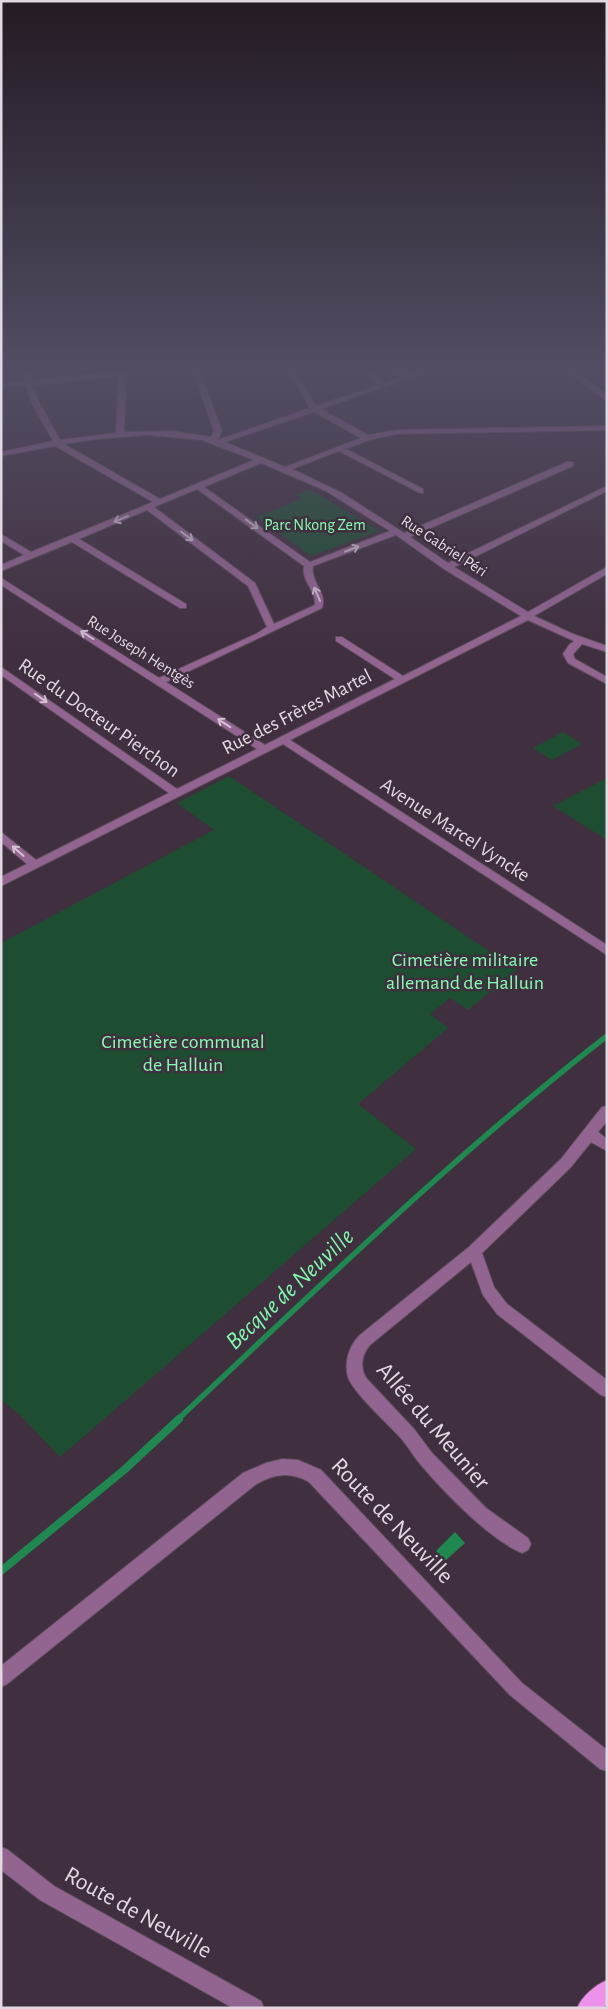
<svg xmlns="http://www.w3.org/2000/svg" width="608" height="2009" font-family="'Alegreya Sans',sans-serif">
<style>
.green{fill:#1d4e31}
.water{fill:#1e8850}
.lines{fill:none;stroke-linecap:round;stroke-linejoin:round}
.stream-far1{stroke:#1e8850;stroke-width:5.5}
.stream{stroke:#1e8850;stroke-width:8}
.minor-casing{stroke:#5d4d5c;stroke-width:2}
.major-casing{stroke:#5d4d5c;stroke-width:2}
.minor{fill:#926591;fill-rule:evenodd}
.major{fill:#ee91eb;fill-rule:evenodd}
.oneway{stroke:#d2c1d2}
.labels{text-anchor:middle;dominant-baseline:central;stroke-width:5;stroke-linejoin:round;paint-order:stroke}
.far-park-label{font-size:16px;fill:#81ffb0;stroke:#402f3f}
.far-street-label{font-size:16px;fill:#e2d8e2;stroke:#402f3f}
.street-label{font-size:20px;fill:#e2d8e2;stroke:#402f3f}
.park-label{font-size:20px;fill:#81ffb0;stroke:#402f3f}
.near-street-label{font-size:24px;fill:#e2d8e2;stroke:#402f3f}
.near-water-label{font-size:25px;font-style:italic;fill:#7dfbad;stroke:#402f3f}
</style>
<rect width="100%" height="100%" fill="#402f3f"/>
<path class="green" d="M 311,490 L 379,531 L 311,556 L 256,517 L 301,499 L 296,495 Z
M 563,732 L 582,744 L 552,760 L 533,748 Z
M 229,776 L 517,970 L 468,1010 L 450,998 L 430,1014 L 448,1028 L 358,1104 L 416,1149 L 60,1457 L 20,1415 L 1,1400 L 1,943 L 214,830 L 177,803 Z
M 607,778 L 607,840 L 553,806 Z"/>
<path class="water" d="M 455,1532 L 465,1543 L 445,1561 L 436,1551 Z"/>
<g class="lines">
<path class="stream-far1" d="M 177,1420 C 317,1289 455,1154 607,1036"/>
<path class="stream" d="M 1,1571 L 124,1470 L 179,1419"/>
<defs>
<path id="minor" d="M 22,366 L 28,366 L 32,380 L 120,371 L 121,366 L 127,366 L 124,432 L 172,431 L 211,437 L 214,431 L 191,366 L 198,366 L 222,431 L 218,440 L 310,408 L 286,366 L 292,366 L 316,406 L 378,385 L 359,366 L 366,366 L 384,383 L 399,378 L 387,366 L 394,366 L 405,376 L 435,366 L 444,366 L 321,409 L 368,435 L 396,430 L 607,426 L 607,430 L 396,434 L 369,440 L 346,449 L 423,489 L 423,493 L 420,493 L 339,451 L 292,469 L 342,493 L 404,533 L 567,462 L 573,462 L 573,466 L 410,537 L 448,563 L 607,486 L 607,491 L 454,567 L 528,612 L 607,567 L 607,574 L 534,616 L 573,634 L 607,646 L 607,652 L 582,644 L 573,654 L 575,659 L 607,677 L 607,684 L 568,663 L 563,654 L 569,645 L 574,641 L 528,620 L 290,740 L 607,945 L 607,955 L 283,744 L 1,886 L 1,877 L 27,864 L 1,842 L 1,832 L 36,860 L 169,793 L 1,675 L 1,667 L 177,789 L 257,749 L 1,585 L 1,578 L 159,678 L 256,634 L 267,627 L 248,586 L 147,510 L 79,539 L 186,604 L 186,608 L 180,608 L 72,542 L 1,571 L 1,565 L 24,555 L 1,541 L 1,534 L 31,552 L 153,502 L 55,446 L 1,456 L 1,452 L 53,441 L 30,400 L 27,385 L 1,388 L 1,384 L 25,381 ZM 119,376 L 116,433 L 60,440 L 38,400 L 34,385 ZM 314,412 L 361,438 L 285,467 L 225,442 ZM 147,435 L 202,440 L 254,460 L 160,499 L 64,444 L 98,439 ZM 261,463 L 326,491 L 390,531 L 310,562 L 204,487 ZM 197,489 L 304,566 C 301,581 316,590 315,605 L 274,624 L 255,583 L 154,507 ZM 396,535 L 444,569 L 521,616 L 403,676 L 342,637 L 336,637 L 336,641 L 395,679 L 265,745 L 166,682 L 322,608 C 328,593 310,582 313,566 Z
M 560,366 L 568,366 L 607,395 L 607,401 Z
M 607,1106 L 607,1121 L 598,1132 L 607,1139 L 607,1151 L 591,1142 L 571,1167 L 482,1253 L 494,1287 L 507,1304 L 607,1380 L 607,1397 L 601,1395 L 497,1314 L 483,1295 L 471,1262 L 370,1345 C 362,1354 359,1368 367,1379 L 414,1429 L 432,1453 L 486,1508 L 528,1538 L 531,1544 L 528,1550 L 522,1553 C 489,1539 445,1493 421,1465 C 413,1456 407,1444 398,1435 C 387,1423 352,1391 348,1377 C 344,1362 349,1346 360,1335 L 469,1247 L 561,1159 L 602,1107 Z
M 282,1459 L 298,1460 L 321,1470 L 522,1683 L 607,1750 L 607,1771 L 600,1769 L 510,1695 L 309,1482 C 290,1471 273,1474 255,1485 L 7,1684 L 1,1687 L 1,1666 L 243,1473 L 266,1463 Z
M 1,1847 L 8,1850 L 54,1886 L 261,2001 L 264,2008 L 233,2008 L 40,1900 L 1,1870 Z"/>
<path id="major" d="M 607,1980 L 607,2004 L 603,2008 L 577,2008 C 582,1996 595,1985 607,1980 Z"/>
</defs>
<use href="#minor" class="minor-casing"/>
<use href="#major" class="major-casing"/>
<use href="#minor" class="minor"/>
<use href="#major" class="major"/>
</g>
<defs><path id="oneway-shaft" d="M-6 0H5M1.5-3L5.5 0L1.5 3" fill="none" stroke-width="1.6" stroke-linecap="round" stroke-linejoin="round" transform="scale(1.25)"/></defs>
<g class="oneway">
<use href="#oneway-shaft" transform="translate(121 519) rotate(157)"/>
<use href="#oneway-shaft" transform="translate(252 524) rotate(36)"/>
<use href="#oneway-shaft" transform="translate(187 536) rotate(37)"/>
<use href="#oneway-shaft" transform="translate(352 549) rotate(-21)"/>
<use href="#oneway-shaft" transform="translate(317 594) rotate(-114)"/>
<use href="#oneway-shaft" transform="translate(87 635) rotate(-148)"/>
<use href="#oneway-shaft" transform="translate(41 698) rotate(35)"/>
<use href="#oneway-shaft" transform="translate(224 723) rotate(-147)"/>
<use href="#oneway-shaft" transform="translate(18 851) rotate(-139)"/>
</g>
<linearGradient id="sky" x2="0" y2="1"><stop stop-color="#231a23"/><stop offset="0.57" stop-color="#534d63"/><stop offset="1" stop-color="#534d63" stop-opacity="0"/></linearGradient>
<rect width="608" height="647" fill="url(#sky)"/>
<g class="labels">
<g class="far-park-label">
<text x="315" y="525">Parc Nkong Zem</text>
</g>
<g class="far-street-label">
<text transform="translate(444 546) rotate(33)">Rue Gabriel Péri</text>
<text transform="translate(141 652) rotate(32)">Rue Joseph Hentgès</text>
</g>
<g class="street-label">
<text transform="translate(297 712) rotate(-27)">Rue des Frères Martel</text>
<text transform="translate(99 718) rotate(35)">Rue du Docteur Pierchon</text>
<text transform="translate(455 830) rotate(33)">Avenue Marcel Vyncke</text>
</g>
<g class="park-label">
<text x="465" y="960">Cimetière militaire<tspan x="465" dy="23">allemand de Halluin</tspan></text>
<text x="183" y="1042">Cimetière communal<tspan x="183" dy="23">de Halluin</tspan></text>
</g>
<g class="near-street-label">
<text transform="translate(433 1426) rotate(49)">Allée du Meunier</text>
<text transform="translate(392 1521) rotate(46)">Route de Neuville</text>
<text transform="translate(138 1913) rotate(29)">Route de Neuville</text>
</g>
<g class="near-water-label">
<text transform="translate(290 1289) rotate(-43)">Becque de Neuville</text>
</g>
</g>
<rect width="608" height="2009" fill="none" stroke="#e2d8e2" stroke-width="5"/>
</svg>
